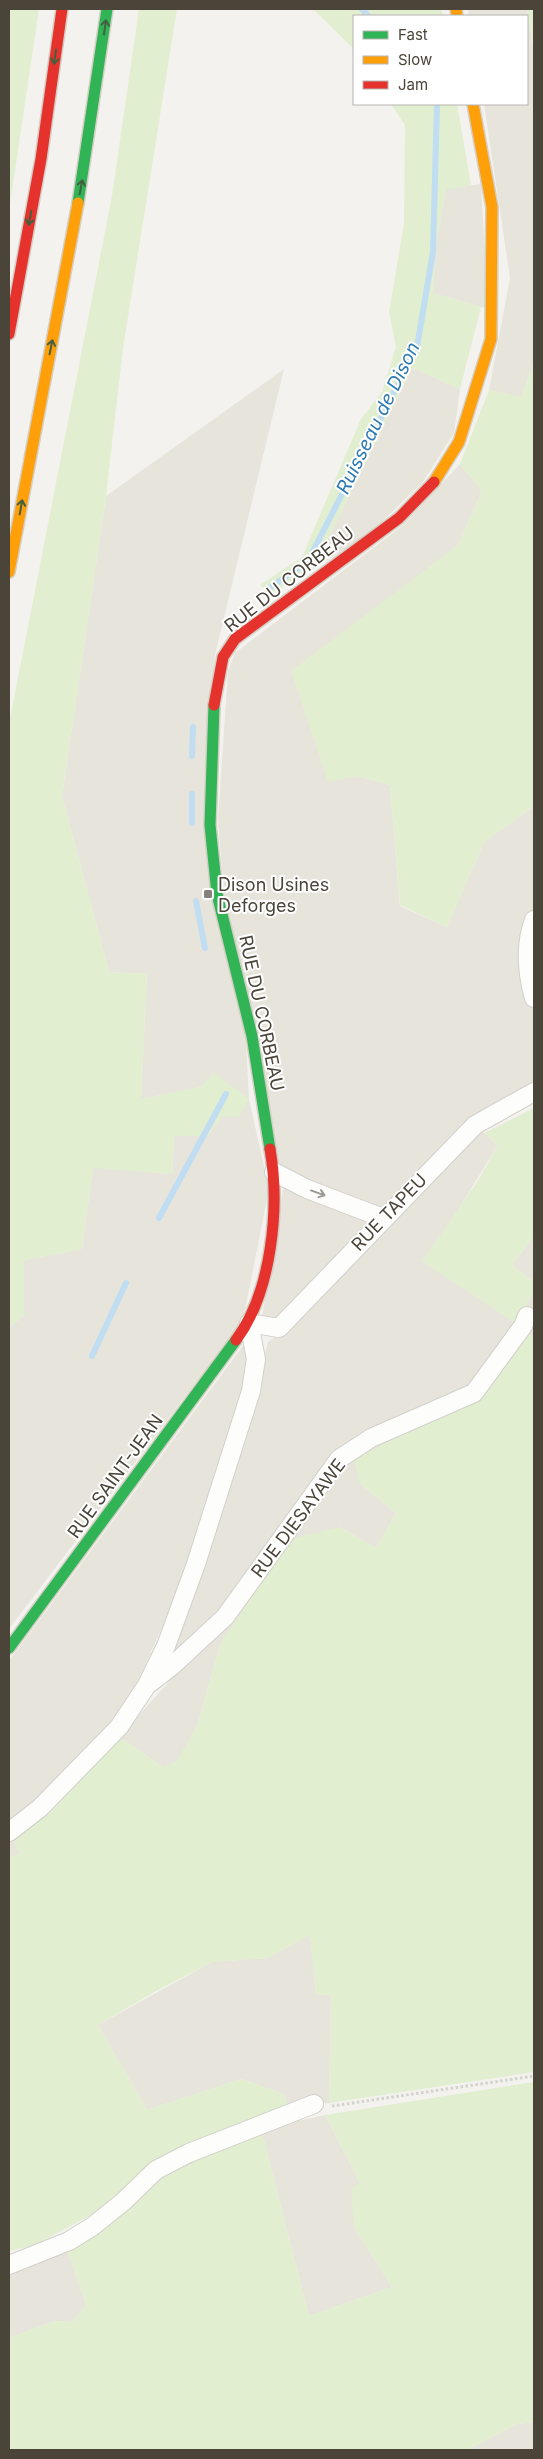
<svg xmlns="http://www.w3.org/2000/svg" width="543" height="2459" font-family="Inter,sans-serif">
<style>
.residential{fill:#e7e4dc}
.green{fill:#e1eecf}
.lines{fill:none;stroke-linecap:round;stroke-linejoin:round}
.stream{stroke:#c0ddf1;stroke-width:6}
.street-casing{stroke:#d2d0cb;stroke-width:20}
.fast-casing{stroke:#d3cfc5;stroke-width:14}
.slow-casing{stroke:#d3cfc5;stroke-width:14}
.jam-casing{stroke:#d3cfc5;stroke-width:14}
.path{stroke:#d3d2cc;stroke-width:3;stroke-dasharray:2.5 2.5;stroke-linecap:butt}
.street{stroke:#fdfdfc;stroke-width:18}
.fast{stroke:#30b455;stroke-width:11}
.slow{stroke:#ff9f0a;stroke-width:11}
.jam{stroke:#e5322d;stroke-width:11}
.oneway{stroke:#446040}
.oneway2{stroke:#9b9791}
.poi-dot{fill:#868178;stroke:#fff;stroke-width:2}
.labels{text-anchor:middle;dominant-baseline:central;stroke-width:4;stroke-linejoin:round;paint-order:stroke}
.street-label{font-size:18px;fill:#4b4439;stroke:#fff}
.poi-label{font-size:18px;fill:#4b4439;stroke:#fff;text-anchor:start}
.water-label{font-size:19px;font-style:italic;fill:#2e7ab2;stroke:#fff}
</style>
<rect width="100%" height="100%" fill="#f4f2ee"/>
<path class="residential" d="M 468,9 L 527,9 L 534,51 L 534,362 L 521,397 L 489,390 L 510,278 L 484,104 L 527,104 L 527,16 L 469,16 Z
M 481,184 L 488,309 L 433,293 L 436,244 L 446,189 Z
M 412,368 L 460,389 L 454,433 L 423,482 L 368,535 L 313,569 Z
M 284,369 L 215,655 L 208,809 L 245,1022 L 249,1099 L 269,1189 L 243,1320 L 9,1629 L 9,1327 L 24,1316 L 24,1260 L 82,1249 L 93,1167 L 172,1174 L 174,1135 L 208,1136 L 222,1116 L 200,1087 L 141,1099 L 147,974 L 109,972 L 62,796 L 106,496 Z
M 460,464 L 482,491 L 458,545 L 395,594 L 357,776 L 390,785 L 400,906 L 447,927 L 484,842 L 534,806 L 534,1082 L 524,1095 L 378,1214 L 281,1170 L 224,893 L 218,821 L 228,671 L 235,653 L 402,526 Z
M 478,1128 L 498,1145 L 450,1223 L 422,1261 L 517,1323 L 534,1291 L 534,1336 L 529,1334 L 479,1393 L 360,1484 L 396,1513 L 376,1548 L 340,1527 L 221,1642 L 197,1726 L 177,1762 L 163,1767 L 119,1737 L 185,1664 L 157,1678 L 245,1433 L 268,1342 L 305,1314 L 363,1246 Z
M 284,1183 L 373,1220 L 277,1321 L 262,1317 Z
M 534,1236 L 534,1282 L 512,1265 Z
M 248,1339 L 250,1366 L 194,1554 L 134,1691 L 72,1772 L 9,1822 L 9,1661 Z
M 9,1837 L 12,1837 L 20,1853 L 9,1858 Z
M 310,1934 L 316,1994 L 331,1995 L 329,2103 L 288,2104 L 283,2094 L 242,2079 L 147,2110 L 98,2025 L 212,1962 L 268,1958 Z
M 325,2115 L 360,2183 L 354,2227 L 392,2287 L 309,2316 L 261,2129 Z
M 67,2249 L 86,2305 L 72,2322 L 55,2321 L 9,2338 L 9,2269 Z
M 534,2422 L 534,2450 L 467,2450 L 517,2424 Z"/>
<path class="green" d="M 9,9 L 39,9 L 9,211 Z
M 139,9 L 177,9 L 123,348 L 106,496 L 62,796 L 109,972 L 147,974 L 141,1099 L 200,1087 L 214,1073 L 249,1099 L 239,1117 L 222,1116 L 208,1136 L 174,1136 L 172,1174 L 93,1168 L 82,1249 L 24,1260 L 24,1316 L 9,1327 L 9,724 L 112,196 Z
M 313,9 L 441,9 L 443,16 L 354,16 L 354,49 Z
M 527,9 L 534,9 L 534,51 Z
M 391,104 L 457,104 L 471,185 L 446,190 L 436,244 L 433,293 L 481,307 L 460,389 L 412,368 L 313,569 L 270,594 L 260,585 L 302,557 L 361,419 L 382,392 L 396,347 L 389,312 L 404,223 L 405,125 Z
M 534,362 L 534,806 L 484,842 L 447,927 L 400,905 L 390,785 L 357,776 L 328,782 L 291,671 L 458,545 L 482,491 L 460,464 L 489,390 L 521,397 Z
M 534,1108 L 534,1236 L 512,1265 L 534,1282 L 534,1291 L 517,1324 L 422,1261 L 479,1179 L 498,1145 L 484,1133 Z
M 530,1334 L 534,1336 L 534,2072 L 329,2103 L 331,1995 L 316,1994 L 310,1935 L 268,1958 L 212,1962 L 156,1991 L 98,2025 L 147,2110 L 242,2079 L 283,2094 L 288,2104 L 156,2159 L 98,2211 L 35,2245 L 9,2251 L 9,1858 L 20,1853 L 12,1837 L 47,1815 L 119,1737 L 163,1767 L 177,1761 L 197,1726 L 221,1642 L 291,1539 L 340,1527 L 376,1548 L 396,1513 L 360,1484 L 354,1460 L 479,1393 Z
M 534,2082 L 534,2422 L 517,2424 L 467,2450 L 9,2450 L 9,2338 L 55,2321 L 72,2322 L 86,2305 L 67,2249 L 118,2218 L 166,2174 L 261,2129 L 309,2316 L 392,2287 L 354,2227 L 351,2189 L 360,2183 L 325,2115 Z"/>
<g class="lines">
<path class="stream" d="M 362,9 L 368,16
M 271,587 L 308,561 L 417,347 L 433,252 L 437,104
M 192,756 L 193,727
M 192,794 L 192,823
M 196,901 L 205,948
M 159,1218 L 226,1094
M 92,1356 L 126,1283"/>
<defs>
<path id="street" d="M 534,920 C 525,944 527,973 534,998
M 274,1172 L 307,1189 L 383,1218
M 150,1683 L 172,1666 L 225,1617 L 339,1459 L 371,1438 L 474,1393 L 523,1326 L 527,1316
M 9,1832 L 40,1808 L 119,1727 L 147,1685 L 166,1646 L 196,1564 L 251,1391 L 256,1359 L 249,1323 L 279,1328 L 475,1125 L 534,1092
M 9,2265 L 69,2241 L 93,2226 L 124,2201 L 156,2170 L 189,2153 L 314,2104"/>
<path id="fast" d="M 78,203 L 107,9
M 214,705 L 210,825 L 217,894 L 252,1036 L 270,1149
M 9,1648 L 236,1340"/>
<path id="slow" d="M 456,9 L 457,16
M 434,482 L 459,442 L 491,339 L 492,207 L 473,104
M 9,572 L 78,203"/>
<path id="jam" d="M 9,334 L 41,159 L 62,9
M 214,705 L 223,657 L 235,639 L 399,518 L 434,482
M 236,1340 C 272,1292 280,1207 270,1149"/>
</defs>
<use href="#street" class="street-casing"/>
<use href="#fast" class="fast-casing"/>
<use href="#slow" class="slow-casing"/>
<use href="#jam" class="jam-casing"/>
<path class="path" d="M 332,2106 L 534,2076"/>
<use href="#street" class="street"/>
<use href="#fast" class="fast"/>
<use href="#slow" class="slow"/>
<use href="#jam" class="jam"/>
</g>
<defs><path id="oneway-shaft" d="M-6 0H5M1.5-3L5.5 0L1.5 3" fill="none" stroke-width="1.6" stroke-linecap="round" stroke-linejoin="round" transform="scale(1.25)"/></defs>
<g class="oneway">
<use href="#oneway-shaft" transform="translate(105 27) rotate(-82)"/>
<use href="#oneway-shaft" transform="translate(55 57) rotate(98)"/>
<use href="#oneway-shaft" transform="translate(81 187) rotate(-79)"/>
<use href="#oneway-shaft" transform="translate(30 218) rotate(100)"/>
<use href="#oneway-shaft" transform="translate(51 347) rotate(-79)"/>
<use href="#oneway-shaft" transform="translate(21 507) rotate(-80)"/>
</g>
<use class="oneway2" href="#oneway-shaft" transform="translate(318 1193) rotate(20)"/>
<rect class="poi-dot" x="203" y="889" width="10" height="10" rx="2.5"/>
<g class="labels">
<g class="street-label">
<text transform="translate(289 579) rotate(-38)">RUE DU CORBEAU</text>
<text transform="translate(262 1013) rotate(78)">RUE DU CORBEAU</text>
<text transform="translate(389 1212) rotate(-46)">RUE TAPEU</text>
<text transform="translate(115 1476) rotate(-54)">RUE SAINT-JEAN</text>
<text transform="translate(298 1518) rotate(-53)">RUE DIESAYAWE</text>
</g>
<g class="poi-label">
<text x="218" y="884">Dison Usines<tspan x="218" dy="21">Deforges</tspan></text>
</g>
<g class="water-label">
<text transform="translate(378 418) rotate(-64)">Ruisseau de Dison</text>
</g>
</g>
<rect width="543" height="2459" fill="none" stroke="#4b4439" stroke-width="20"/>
<rect x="353" y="15" width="175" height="90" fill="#ffffff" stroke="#b7b4b0"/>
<rect x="363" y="31" width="25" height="8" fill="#30b455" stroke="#b7b4b0"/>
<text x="398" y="40" font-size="15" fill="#4b4439">Fast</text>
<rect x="363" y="56" width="25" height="8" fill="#ff9f0a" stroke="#b7b4b0"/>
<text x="398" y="65" font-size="15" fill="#4b4439">Slow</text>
<rect x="363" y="81" width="25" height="8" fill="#e5322d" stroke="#b7b4b0"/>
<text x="398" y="90" font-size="15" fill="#4b4439">Jam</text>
</svg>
